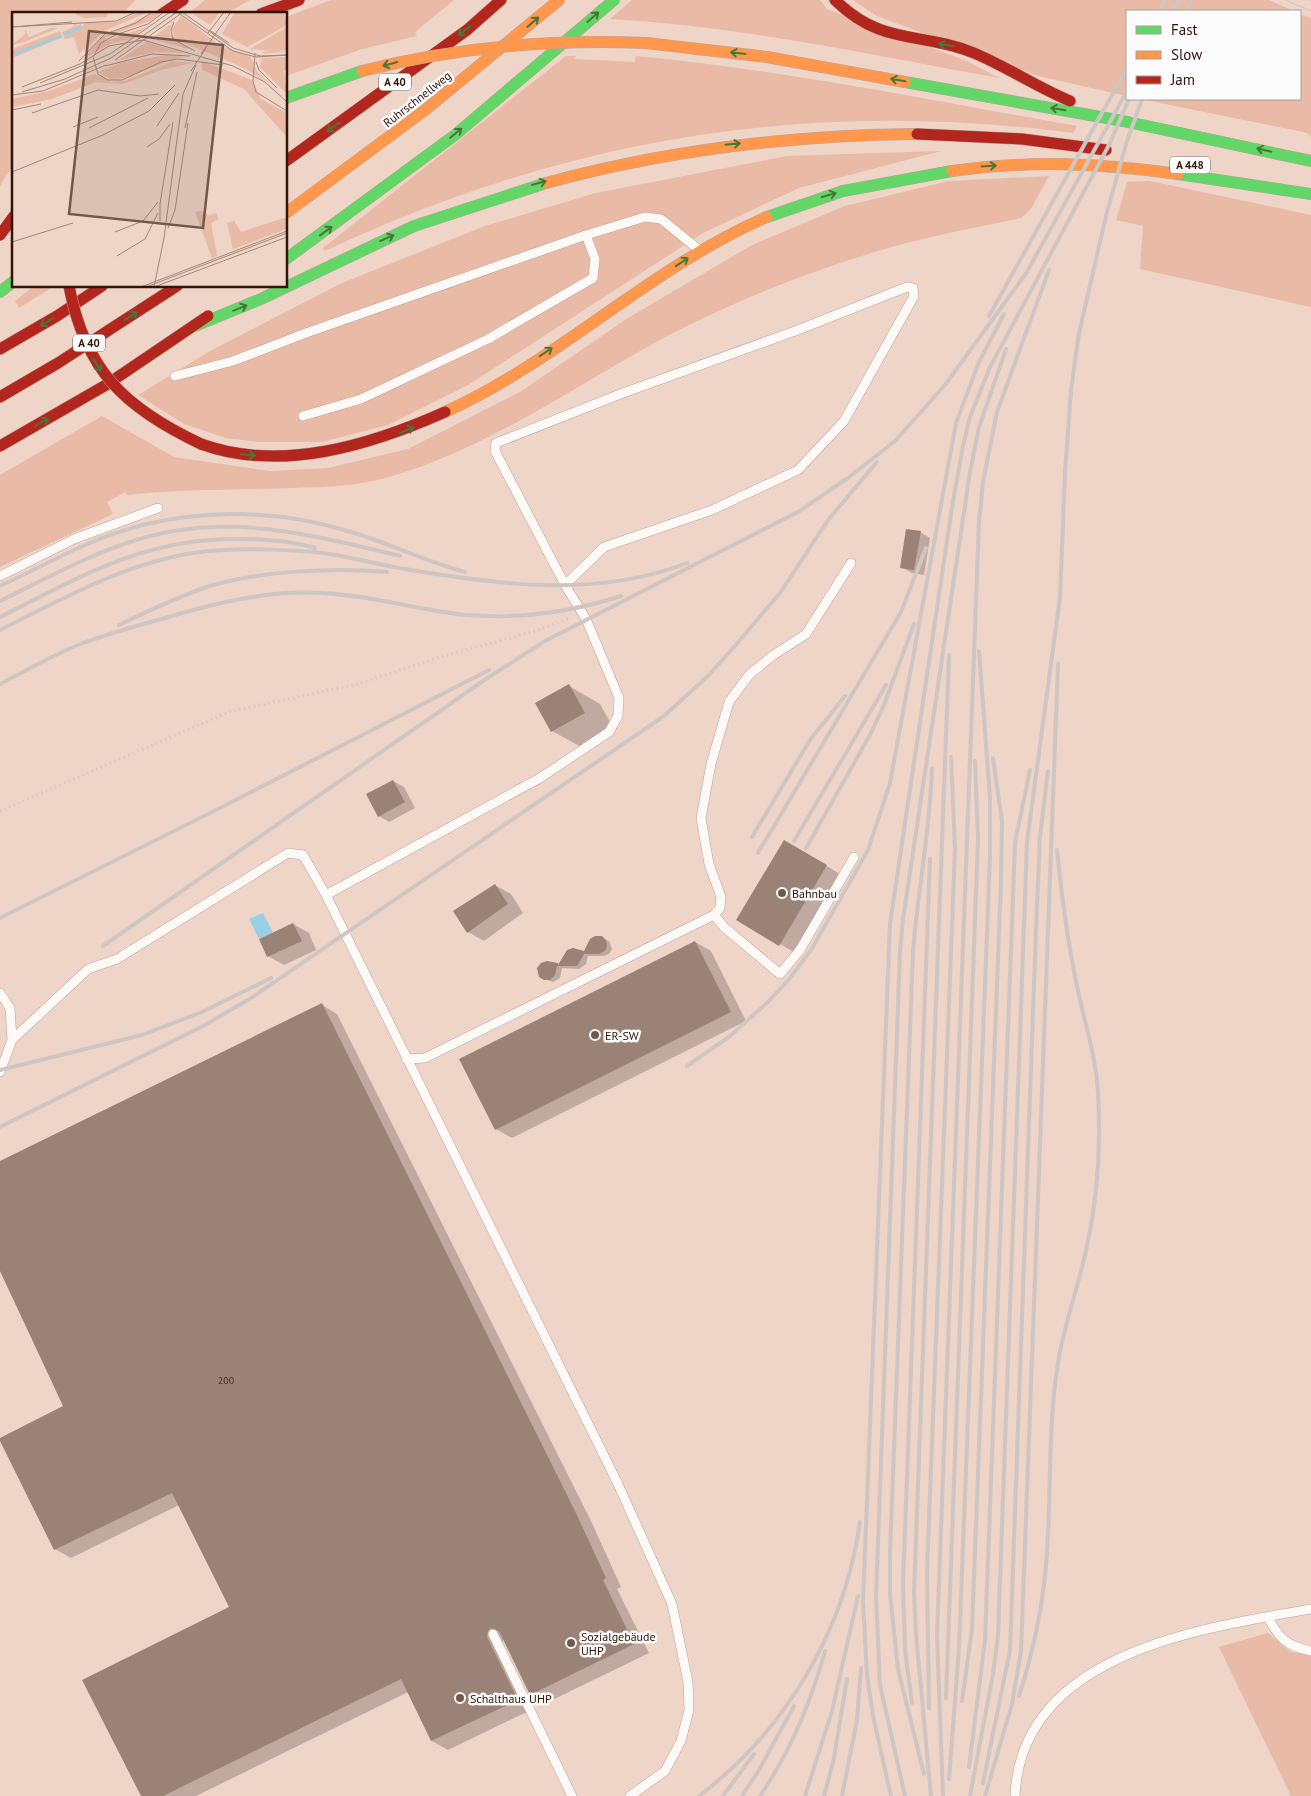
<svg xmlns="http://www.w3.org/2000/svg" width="1311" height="1796" font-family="'PT Sans',sans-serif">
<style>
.green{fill:#e9baa5}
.water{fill:#98d1e7}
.shadow{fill:#0003}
.building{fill:#9b8276}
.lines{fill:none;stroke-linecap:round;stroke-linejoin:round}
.lane-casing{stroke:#bda397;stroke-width:10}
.fast-casing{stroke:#bda397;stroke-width:12}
.slow-casing{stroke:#bda397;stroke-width:12}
.jam-casing{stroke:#bda397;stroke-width:12}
.path{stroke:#d0c7c4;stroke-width:3;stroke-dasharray:1 4;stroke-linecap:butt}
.lane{stroke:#fdf9f7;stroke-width:9}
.fast{stroke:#63d668;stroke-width:11}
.slow{stroke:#ff974d;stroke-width:11}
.jam{stroke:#b3261e;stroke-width:11}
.tram{stroke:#cfc6c3;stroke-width:1}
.rail{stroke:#cfc6c3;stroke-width:4}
.slow-bridge-casing{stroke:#bda397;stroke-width:12;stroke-linecap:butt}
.jam-bridge-casing{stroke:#bda397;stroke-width:12;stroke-linecap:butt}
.slow-bridge{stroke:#ff974d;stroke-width:11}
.jam-bridge{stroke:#b3261e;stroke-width:11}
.oneway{stroke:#4a7538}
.poi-dot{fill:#73574b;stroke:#fbfbfb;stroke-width:2}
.labels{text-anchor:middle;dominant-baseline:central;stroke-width:5;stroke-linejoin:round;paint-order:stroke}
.number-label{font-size:10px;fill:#4b3023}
.shield{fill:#fbfbfb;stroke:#6d5950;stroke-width:1}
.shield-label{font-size:11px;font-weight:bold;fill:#301407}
.street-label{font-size:12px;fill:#301407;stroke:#fbfbfb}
.poi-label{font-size:12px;fill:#301407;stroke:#fbfbfb;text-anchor:start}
.inset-river{fill:none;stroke:#98d1e7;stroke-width:2.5}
.inset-road{fill:none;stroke:#a3877b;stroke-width:1}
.view{fill:#73574b;fill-opacity:0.15;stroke:#73574b;stroke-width:2.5}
.inset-edge{fill:none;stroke:#301407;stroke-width:2.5}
</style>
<rect width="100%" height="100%" fill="#efd4c8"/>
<path class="green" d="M 0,0 L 136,0 L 121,14 L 14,14 L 14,163 L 0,186 Z
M 205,0 L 250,0 L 225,14 L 188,14 Z
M 331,0 L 454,0 L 415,32 L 417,36 L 362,49 L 286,76 L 286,17 Z
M 632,0 L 820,0 L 827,9 L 967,61 L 999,78 C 871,55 740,26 610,19 Z
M 853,0 L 1269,0 L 1294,11 L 1127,11 L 1127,96 L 1038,76 L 877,16 Z
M 1300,14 L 1311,18 L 1311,137 L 1308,133 L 1141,99 L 1300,99 Z
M 566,56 L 576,56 L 574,59 L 635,62 L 636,56 C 784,70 930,100 1077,126 L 1073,133 C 808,98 566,138 325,251 L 323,248 Z
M 941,151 L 799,188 L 703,233 L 468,385 L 388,425 L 322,442 L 258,442 L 226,438 L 184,424 L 138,395 L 212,350 L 342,283 L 485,226 L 596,193 L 787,156 Z
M 1049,176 L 1031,209 L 1021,218 C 988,225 955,231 923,239 C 835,260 736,299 656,342 C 569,390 486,449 389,477 C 358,486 326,487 294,488 C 239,490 182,489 127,495 L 125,492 L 107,502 L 113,514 L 0,567 L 0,475 L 102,416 L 174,457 L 270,471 L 328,468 L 408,449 L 520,392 L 628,318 L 752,245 L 845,206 L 949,181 Z
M 1150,181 L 1311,215 L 1311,307 L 1140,269 L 1143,226 L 1116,220 L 1127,182 Z
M 34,286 L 54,286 L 19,308 L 15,301 Z
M 1268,1633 L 1291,1652 L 1311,1655 L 1311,1796 L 1291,1796 L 1219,1647 Z"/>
<path class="water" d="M 263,913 L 273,932 L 259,939 L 249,919 Z"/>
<path class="shadow" d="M 920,532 L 930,538 L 924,575 L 912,573 L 901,567 Z
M 569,686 L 600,704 L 615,731 L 583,748 L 552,731 Z
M 393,781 L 404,787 L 415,808 L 389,822 L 379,816 Z
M 784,841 L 847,878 L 801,956 L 738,920 Z
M 495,885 L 511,894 L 523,913 L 484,941 L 468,932 Z
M 293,924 L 309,933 L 316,950 L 284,965 L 268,956 Z
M 604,939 L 609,941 L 612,949 L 609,954 L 604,956 L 588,956 L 586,964 L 579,969 L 562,968 L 560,978 L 553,982 L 542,978 L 558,965 L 584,952 Z
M 695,942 L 711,951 L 746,1021 L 512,1138 L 496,1129 Z
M 322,1005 L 337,1014 L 591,1521 L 621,1587 L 617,1589 L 649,1653 L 546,1703 L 531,1694 L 503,1638 L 503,1647 L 533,1709 L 448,1750 L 432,1741 L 408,1692 L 196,1796 L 143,1796 L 230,1607 L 179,1505 L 71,1558 L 55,1549 L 65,1407 L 0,1271 L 0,1163 Z"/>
<path class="building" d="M 906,529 L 921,531 L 914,570 L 900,568 Z
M 569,684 L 585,713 L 551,732 L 535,703 Z
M 393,780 L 405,802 L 378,817 L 366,794 Z
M 784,840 L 827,865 L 779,946 L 736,920 Z
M 495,884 L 508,904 L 467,933 L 453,911 Z
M 293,923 L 302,941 L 267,957 L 259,939 Z
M 595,936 L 602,936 L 606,940 L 607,946 L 605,951 L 599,954 L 584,954 L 577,966 L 557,966 L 555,975 L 550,980 L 544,980 L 539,977 L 537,968 L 541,963 L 547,961 L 558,963 L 558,965 L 567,950 L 573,948 L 584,951 L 590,939 Z
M 695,941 L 731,1012 L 495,1130 L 459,1059 Z
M 322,1003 L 575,1511 L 606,1578 L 603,1580 L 634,1644 L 530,1695 L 499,1631 L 491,1628 L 488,1631 L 487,1637 L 518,1700 L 431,1741 L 401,1679 L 163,1796 L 141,1796 L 82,1680 L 229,1607 L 172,1493 L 54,1550 L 0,1441 L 0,1438 L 63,1406 L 0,1271 L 0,1161 Z"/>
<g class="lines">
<defs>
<path id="lane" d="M 175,376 L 233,361 L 306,333 L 586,235
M 303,416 L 361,399 L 488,339 L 593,278 L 595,259 L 586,235 L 645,217 L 661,219 L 698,249
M 0,576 L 74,539 L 158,508
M 326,895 L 540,778 L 609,732 L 618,716 L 619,698 L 586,619 L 565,585 L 495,451 L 496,443 L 623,393 L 795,331 L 907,287 L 913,288 L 914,296 L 844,421 L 798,470 L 712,510 L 604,547 L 565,585
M 714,915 L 724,927 L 780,974 L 800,950 L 854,857
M 0,993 L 10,1008 L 12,1040
M 406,1059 L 425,1058 L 714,915 L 720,908 L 721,897 L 709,864 L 701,818 L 711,764 L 729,702 L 749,675 L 772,656 L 806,634 L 851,563
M 0,1072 L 12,1040 L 88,969 L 117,959 L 288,853 L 303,855 L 326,895 L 618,1484 L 672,1604 L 688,1682 L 689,1710 L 681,1741 L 665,1771 L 630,1796
M 1268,1617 C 1279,1639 1287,1646 1311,1651
M 493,1634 L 572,1796
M 1015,1796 C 1021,1653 1202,1628 1311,1609"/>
<path id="fast" d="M 905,82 L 1123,121 L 1311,161
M 286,98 L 362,71
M 1178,174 L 1311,194
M 767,217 L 843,191 L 952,171
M 286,259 L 455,135 L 614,0
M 0,292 L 14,281
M 195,326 L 261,299 L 414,226 L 546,183"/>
<path id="slow" d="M 646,43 L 767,57 L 905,82
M 952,171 C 1030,160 1100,163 1178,174
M 546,183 C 668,150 791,135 917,134
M 286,213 L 425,110 L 559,0
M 445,412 C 560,360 651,267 767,217"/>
<path id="jam" d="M 835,0 C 883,47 920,31 974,53 C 1007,67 1037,87 1070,101
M 162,14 L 183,0
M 261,14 L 299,0
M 917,134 L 1022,139 L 1106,150
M 286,161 L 467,30 L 501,0
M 0,235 L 14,216
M 0,349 L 57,316 L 102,286
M 0,397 L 58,363 L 177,286
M 201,444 C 281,473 371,445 445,412
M 0,446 L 106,385 L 208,316"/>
</defs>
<use href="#lane" class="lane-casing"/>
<use href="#fast" class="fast-casing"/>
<use href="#slow" class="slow-casing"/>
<use href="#jam" class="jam-casing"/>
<path class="path" d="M 1300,26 L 1311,30
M 0,811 L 229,712 L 357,684 L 437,658 L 532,632 L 571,618"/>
<use href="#lane" class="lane"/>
<use href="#fast" class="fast"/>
<use href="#slow" class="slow"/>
<use href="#jam" class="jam"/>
<path class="tram" d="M 1285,0 L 1311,11
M 1309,0 L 1311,1"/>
<path class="rail" d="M 1159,11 L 1165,0
M 1172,11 L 1179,0
M 1186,11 L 1192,0
M 1024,277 L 1127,91
M 989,316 L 1127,68
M 0,586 C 28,573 56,558 85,545 C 168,508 264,505 351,532 C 389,543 426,562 465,572
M 0,601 C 41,581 81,559 124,544 C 220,510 305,533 400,556
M 0,617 C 82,576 144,538 239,539 C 264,539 291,541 315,548
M 119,625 C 148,611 177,597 207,587 C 258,571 334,567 387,572
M 0,630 C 66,597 132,559 208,551 C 243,548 301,549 336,555 C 357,559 378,564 399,568 C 492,584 596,599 687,563
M 0,684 C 26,671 51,656 78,645 C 106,634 136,626 165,618 C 216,603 267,590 321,593 C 370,595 418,610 467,615 C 519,619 572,612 621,596
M 752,837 L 810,740 L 845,696
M 794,841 L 886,685
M 806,848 L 870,735 L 884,705 L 914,624
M 758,853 L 901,612 L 926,548
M 0,918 L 222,807 L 489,670
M 103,946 L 483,681 L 545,641 L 798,512 L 848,478 L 895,441 L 945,385 L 1027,272
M 687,1066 L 730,1036 L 768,1002 L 790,978 L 811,950 L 868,850 L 890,783 L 956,423 L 979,362 L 1004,314
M 0,1070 L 142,1035 L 202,1012 L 271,978
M 0,1127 L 205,1025 L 251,998 L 664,716 L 709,675 L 734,647 L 780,593 L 828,520 L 877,462
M 1019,1696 C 1033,1653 1042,1610 1046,1565 C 1052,1498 1047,1430 1058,1363 C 1064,1323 1079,1286 1087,1246 C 1098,1196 1101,1144 1098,1092 C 1096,1059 1086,1027 1079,995 C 1068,947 1062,899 1057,850
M 946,1698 L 978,839 L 975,761
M 962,1701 L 972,1629 L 1001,881 L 1002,821 L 993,758
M 912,1703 L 905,1650 L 903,1584 L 930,859
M 929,1708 L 927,1571 L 955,849 L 951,757
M 969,1767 L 985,1640 L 1015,842 L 1030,770
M 924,1774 L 898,1669 L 890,1594 L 890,1554 L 913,951 C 918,890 930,830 932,769
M 949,1779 L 959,1648 L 990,856 L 990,798 L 979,651
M 983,1783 L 1010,1650 L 1036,929 L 1040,836 L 1048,771
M 699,1796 C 786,1730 845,1630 860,1522
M 723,1796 L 754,1754
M 742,1796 L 759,1770 L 794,1706
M 760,1796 C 790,1752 811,1702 825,1651
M 805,1796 L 832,1711 L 858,1596
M 824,1796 L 834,1758 L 847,1679
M 842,1796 L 857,1720 L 861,1668
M 891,1796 L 873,1716 L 867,1675 L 863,1601 L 890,924 L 952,507 L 963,446 L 970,417 L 990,367 L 1110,143 L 1129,99
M 905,1796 L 880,1685 L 876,1597 L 900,952 L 903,919 L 970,472 L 979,427 L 1006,349
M 931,1796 L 916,1635 L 914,1591 L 949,655
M 943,1796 L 937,1635 L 979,522 L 983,482 L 997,412 L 1049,270
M 970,1796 L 993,1674 L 998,1636 L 1027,842 L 1060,597 L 1065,472 L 1071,390 L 1079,333 L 1106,216 L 1126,144 L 1142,99
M 985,1796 L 1012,1704 L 1021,1651 L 1058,664"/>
<defs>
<path id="slow-bridge" d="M 362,71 C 456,47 549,39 646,43"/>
<path id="jam-bridge" d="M 69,286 C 85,371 125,408 201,444"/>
</defs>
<use href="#slow-bridge" class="slow-bridge-casing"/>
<use href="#jam-bridge" class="jam-bridge-casing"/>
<use href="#slow-bridge" class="slow-bridge"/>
<use href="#jam-bridge" class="jam-bridge"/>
</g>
<defs><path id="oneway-shaft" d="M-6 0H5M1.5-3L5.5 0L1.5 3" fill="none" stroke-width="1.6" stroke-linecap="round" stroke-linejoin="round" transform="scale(1.25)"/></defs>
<g class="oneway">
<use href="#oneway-shaft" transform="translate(593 17) rotate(-41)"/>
<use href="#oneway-shaft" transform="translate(533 22) rotate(-41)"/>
<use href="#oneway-shaft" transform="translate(464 31) rotate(142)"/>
<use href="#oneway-shaft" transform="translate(946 45) rotate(-170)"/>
<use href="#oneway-shaft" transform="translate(738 53) rotate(-173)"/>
<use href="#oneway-shaft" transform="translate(390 64) rotate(164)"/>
<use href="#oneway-shaft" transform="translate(898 80) rotate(-170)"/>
<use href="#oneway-shaft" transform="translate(1058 109) rotate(-170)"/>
<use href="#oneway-shaft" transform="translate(333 127) rotate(144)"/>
<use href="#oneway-shaft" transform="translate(456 133) rotate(-39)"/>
<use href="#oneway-shaft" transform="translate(733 144) rotate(-6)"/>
<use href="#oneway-shaft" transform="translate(1264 150) rotate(-167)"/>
<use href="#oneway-shaft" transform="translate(989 166) rotate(-4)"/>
<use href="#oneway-shaft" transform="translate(539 183) rotate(-16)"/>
<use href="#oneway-shaft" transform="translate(829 195) rotate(-16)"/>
<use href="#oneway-shaft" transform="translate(326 231) rotate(-36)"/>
<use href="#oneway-shaft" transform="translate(387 238) rotate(-24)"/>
<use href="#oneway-shaft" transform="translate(682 262) rotate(-33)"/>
<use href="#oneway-shaft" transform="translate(240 308) rotate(-22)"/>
<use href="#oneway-shaft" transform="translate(131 316) rotate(-33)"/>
<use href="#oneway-shaft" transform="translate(47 322) rotate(150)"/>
<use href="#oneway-shaft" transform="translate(546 352) rotate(-34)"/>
<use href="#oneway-shaft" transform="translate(97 365) rotate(58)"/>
<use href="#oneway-shaft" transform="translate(42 422) rotate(-30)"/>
<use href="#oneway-shaft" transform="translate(407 430) rotate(-23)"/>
<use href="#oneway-shaft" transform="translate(248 455) rotate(5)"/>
</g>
<g class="poi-dot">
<circle cx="782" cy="893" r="5"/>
<circle cx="595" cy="1035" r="5"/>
<circle cx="571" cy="1643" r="5"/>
<circle cx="460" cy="1698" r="5"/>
</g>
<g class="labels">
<g class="number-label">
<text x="226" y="1380">200</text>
</g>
<g class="shield">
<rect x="379" y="73.5" width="32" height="17" rx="4"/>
<rect x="1170" y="156.5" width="40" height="17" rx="4"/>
<rect x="73" y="334.5" width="32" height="17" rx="4"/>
</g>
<g class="shield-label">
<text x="395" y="82">A 40</text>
<text x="1190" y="165">A 448</text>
<text x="89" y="343">A 40</text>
</g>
<g class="street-label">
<text transform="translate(417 99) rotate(-38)">Ruhrschnellweg</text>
</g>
<g class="poi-label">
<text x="792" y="893">Bahnbau</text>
<text x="605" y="1035">ER-SW</text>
<text x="581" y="1636">Sozialgebäude<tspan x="581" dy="14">UHP</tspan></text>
<text x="470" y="1698">Schalthaus UHP</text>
</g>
</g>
<g transform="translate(12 12)">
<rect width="275" height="275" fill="#efd4c8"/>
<path d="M 66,0 L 107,0 L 96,1 L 95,5 L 73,6 L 64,3 ZM 127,0 L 136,0 L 92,19 L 67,42 L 62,25 L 53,27 L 50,20 L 61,15 L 62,12 L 67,11 L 62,15 L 69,12 L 70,15 L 73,11 L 104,10 ZM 142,0 L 150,0 L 138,9 L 96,24 L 91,30 L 134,15 L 119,27 L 100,31 L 73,46 L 89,26 ZM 178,0 L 185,1 L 208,0 L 198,13 ZM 223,0 L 272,0 L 275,13 L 235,35 L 210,22 ZM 169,4 L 209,34 L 238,44 L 246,61 L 260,72 L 230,55 L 163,27 L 160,17 ZM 159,12 L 158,22 L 178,37 L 139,27 ZM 275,15 L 275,38 L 264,39 L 275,40 L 253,41 L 248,40 L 260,39 L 238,37 ZM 39,16 L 46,16 L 12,30 L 0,33 L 13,22 L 13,17 L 17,25 ZM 48,19 L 51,25 L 3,45 L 0,41 L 3,36 ZM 134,30 L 174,41 L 144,40 L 107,48 ZM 155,43 L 171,44 L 112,66 L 98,67 L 86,60 L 108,51 ZM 275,45 L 275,58 L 272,59 L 275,82 L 248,55 L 250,46 ZM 161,49 L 180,51 L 149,58 L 111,72 L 84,70 L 40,87 L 0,95 L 0,87 L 37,79 L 83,62 L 99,70 L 113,69 ZM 190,49 L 240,68 L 249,87 L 275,101 L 275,125 L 232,77 L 190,58 ZM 189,199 L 197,203 L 204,201 L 207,207 L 199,211 L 205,244 L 200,246 L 183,200 ZM 275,205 L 275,217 L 221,237 L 215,211 L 222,209 L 229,220 Z" fill="#e9baa5"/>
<path class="inset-river" d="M 52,23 L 69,15M 2,42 L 49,24"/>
<path class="inset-road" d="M 152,0 L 136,12 L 103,23 L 89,31 L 81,45 L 86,62 L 96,68 L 110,68 L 149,50 L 166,47 L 211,53M 165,0 L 221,39 L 244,45 L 275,43M 170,0 L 221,36 L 248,44 L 275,43M 162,10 L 159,18 L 161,27 L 183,39M 0,15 L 60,10M 0,15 L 104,9 L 124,0M 197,18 L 217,31M 196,21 L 212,0M 243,41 L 241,69 L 244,80 L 275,99M 189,42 L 219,0M 103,48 L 170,1M 67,49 L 93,22 L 124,11 L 140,0M 244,50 L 247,58 L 265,76M 93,54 L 140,42 L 178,44M 179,59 L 194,36M 28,71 L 98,42 L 158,0M 10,75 L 68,52 L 97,34 L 131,28 L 221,54 L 253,70 L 275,90M 10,80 L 53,67 L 99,46 L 165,0M 0,83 L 31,79 L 94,53M 0,98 L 29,92M 20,101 L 86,78 L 128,84 L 147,82M 145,114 L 167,81M 61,115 L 86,105M 77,116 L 136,86M 173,116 L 185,60M 135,135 L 147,127 L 158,112M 0,160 L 91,123 L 137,99 L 163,73M 148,209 L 148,192 L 161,110M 156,216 L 163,198 L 176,111M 103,220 L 131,209 L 146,190M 0,230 L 61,211M 105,244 L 133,227 L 146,201M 129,275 L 275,219M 134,275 L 275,221M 142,275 L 275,225M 142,275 L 152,226 L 171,82 L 184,53"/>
<path class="view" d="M 77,19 L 211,33 L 191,216 L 57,202 Z"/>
<rect width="275" height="275" class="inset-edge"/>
</g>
<rect x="1126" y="10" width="175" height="90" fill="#fbfbfb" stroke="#aa9f99"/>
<rect x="1136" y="26" width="25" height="8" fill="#63d668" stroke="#aa9f99"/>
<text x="1171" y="35" font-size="15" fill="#301407">Fast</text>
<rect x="1136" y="51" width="25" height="8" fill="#ff974d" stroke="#aa9f99"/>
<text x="1171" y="60" font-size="15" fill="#301407">Slow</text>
<rect x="1136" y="76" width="25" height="8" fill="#b3261e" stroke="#aa9f99"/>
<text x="1171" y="85" font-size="15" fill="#301407">Jam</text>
</svg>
